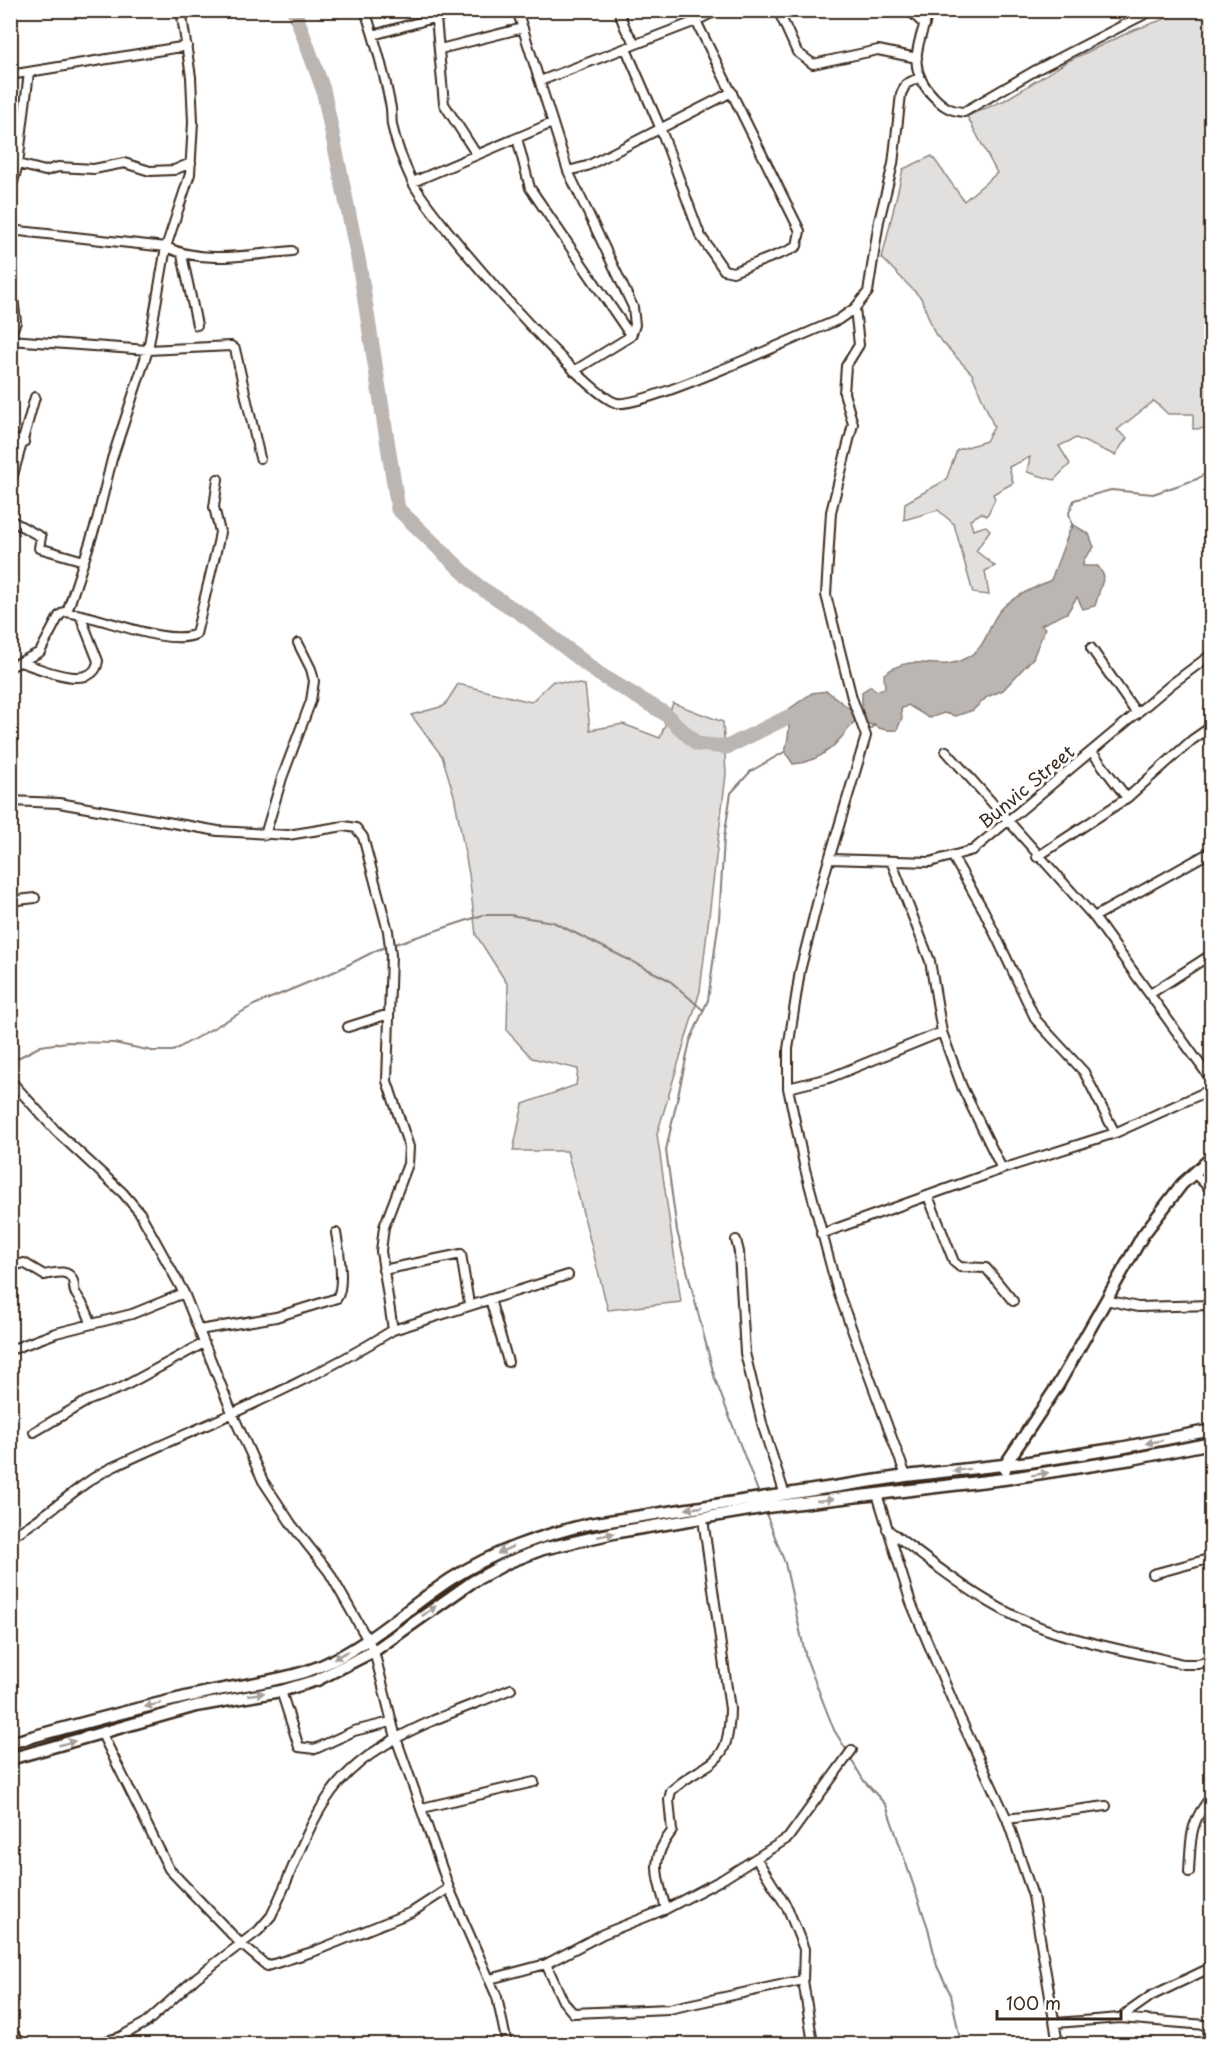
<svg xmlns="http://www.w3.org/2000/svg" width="1222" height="2055" font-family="'Playpen Sans',sans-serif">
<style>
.green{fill:#e2e0de;stroke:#8e857e;stroke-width:1.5}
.water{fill:#bcb6b3;stroke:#887e77;stroke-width:1.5}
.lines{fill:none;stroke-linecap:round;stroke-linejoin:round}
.stream{stroke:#887e77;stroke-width:2}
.river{stroke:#bcb6b3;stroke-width:15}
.street-casing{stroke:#3b2a1e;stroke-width:12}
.secondary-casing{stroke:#3b2a1e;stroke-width:15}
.street{stroke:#fff;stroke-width:8}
.secondary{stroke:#fff;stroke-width:10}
.oneway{fill:#a79f9a}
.labels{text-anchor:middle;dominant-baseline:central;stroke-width:6;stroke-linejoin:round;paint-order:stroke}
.street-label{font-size:18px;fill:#3b2a1e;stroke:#fff}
</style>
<rect width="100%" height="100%" fill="#fff"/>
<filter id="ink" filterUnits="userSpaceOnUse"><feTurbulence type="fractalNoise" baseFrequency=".0167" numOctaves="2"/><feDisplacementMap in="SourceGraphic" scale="12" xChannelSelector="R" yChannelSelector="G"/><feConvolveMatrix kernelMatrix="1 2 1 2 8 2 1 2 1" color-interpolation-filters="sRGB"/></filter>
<g filter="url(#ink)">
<path class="green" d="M 1186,11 L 1211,11 L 1211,428 L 1193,429 L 1193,414 L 1168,414 L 1154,401 L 1117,430 L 1127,438 L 1115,455 L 1076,438 L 1059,446 L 1070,464 L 1054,480 L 1027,472 L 1030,457 L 1009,467 L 1013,483 L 993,494 L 995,499 L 987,516 L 981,513 L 970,520 L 973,530 L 986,526 L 990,530 L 976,551 L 995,566 L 985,571 L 989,595 L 973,593 L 954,524 L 938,510 L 904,520 L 905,503 L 946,480 L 957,450 L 986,441 L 994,427 L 972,374 L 935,334 L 921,298 L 882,258 L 903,169 L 932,156 L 964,201 L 997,173 L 967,116 L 1005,100 L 1068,61 L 1134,30 Z
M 553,681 L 585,685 L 590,730 L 623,724 L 660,738 L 673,703 L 723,722 L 726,774 L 700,991 L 657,1134 L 681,1302 L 608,1310 L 567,1151 L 513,1151 L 523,1104 L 576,1085 L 578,1069 L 532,1058 L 507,1031 L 508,985 L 476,935 L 469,874 L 454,795 L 442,756 L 411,715 L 444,706 L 458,684 L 531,702 Z"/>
<path class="water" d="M 1072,524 L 1089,534 L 1094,547 L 1084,559 L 1083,566 L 1098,566 L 1104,576 L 1095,606 L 1083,609 L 1077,597 L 1067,613 L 1041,625 L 1045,628 L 1033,658 L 1003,690 L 987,697 L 973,710 L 956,716 L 944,713 L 929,718 L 908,705 L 901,709 L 902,718 L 897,730 C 880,732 871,723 856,719 C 839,742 823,762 793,764 L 785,752 C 788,739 792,723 785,712 L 812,693 L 827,691 L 850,709 L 862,705 L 862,692 L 871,686 L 876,691 L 885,688 L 884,674 C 917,650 934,674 964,659 C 988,648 986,629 999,612 C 1010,597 1035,588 1051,580 Z"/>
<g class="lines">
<path class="stream" d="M 1073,528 L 1069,513 L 1074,500 L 1111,490 L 1153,494 L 1197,479 L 1212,469
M 865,728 L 870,729 L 875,724
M 10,1062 L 41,1046 L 67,1042 L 114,1043 L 152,1051 L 173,1051 L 254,1005 L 336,971 L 377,950 L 483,915 L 510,915 L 553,922 L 669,980 L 703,1010
M 759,1494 L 715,1379 L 677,1231 L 666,1150 L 690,1041 L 708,1000 L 719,919 L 724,838 L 731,793 L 751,771 L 786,751
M 765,1511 L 785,1563 L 806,1658 L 834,1730 L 847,1751
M 849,1756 L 864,1781 L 886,1805 L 928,1928 L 937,1966 L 951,1995 L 961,2044"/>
<path class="river" d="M 294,10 L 323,89 L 359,263 L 398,509 L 478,586 L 529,619 L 599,674 L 664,713 L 697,744 L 727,747 L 788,717"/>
<defs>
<path id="street" d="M 365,10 C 375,40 384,72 390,103 C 392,110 391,118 392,125 C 396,144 404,164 412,181 C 427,214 588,398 617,403 C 644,408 802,334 838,320 L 855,308 L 868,292 L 879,221 L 893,164 L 901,94 L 906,84 L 918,78
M 517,10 L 568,171 L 633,307 L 635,325 L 631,336 L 574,371
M 618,10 L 626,30 L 636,44
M 778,10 L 797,52 L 813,64 L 878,50 L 917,58
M 909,10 L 925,25
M 929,10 C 918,47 905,68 935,98 C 944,107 951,111 964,112 L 1036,70 L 1153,10
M 436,18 L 444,104 L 477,155
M 373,35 L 462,10
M 440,49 L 523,28
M 626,49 L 660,127 L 700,235 L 724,270 L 733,272 L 790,250 L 797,246 L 800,231 L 696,21
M 10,75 L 187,46
M 540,81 L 696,21 L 718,10
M 517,138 L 530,188 L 631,336
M 18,164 L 45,171 L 58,167 L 94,169 L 124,163 L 150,171 L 174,170 L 191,163
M 568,171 L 587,166 L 732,92
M 413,182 L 552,123
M 10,194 L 18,164 L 29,72
M 10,230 L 166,247 C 203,265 252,254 292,251
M 182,255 L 197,325
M 10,273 L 16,322 L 10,335
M 855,308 L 859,345 L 846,366 L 844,393 L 853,424 L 831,512 L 826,595 L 852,698 L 866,736 L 824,876 L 800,971 L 788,1049 L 788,1088 L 805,1169 L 837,1289 L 906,1476
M 10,340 L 148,350 L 231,346 L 235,349 L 260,458
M 10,438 L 24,442
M 10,486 L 35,397
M 10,520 L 41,537 L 39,548 L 84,561
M 67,612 L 96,524 L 112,459 L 148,350 L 166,247 L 190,174 L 193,122 L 191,77 L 181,10
M 1091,648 L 1137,714
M 20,662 C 39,668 94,693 98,661 L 80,615
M 10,667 L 40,652 L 59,616 L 64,612 C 97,614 167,648 196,634 L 218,543 L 220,532 L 214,507 L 218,479
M 946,751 L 1094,917 L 1212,1081
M 1092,752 L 1127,798
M 10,801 L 59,803 L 218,831 L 288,835 L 344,826 L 356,828 L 363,837 L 388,931 L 391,955 L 387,1081 L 409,1147 L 408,1164 L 384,1227 L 381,1251 L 393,1330 C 304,1386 208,1423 113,1467 C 76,1485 47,1518 10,1537
M 265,835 L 282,778 L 311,701 L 314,681 L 311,669 L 298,643
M 953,857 L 984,911 L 1036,1020 L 1084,1072 L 1115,1133
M 1037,857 L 1127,798 L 1192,740 L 1212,726
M 829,859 L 930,862 L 973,850 L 1173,683 L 1212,654
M 892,863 L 930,961 L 942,1032 L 962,1087 L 1002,1169
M 10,901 L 35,898
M 1094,917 L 1212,851
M 1150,994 L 1212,954
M 348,1027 L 389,1014
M 10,1080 L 56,1131 L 123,1193 L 140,1213 L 184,1293 L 233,1415 L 263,1481 L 292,1525 L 329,1572 L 374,1651 L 396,1738 L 449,1888 L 497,1997 L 507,2044
M 788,1088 L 829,1078 L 942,1032
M 1194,1173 L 1212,1191
M 928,1196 L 954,1262 L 960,1267 L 986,1268 L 1013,1301
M 821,1234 L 1002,1169 L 1115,1133 L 1212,1089
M 736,1240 L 739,1252 L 745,1353 L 763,1427 L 785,1495
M 10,1267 L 24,1263 L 44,1275 C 54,1273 69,1268 73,1281 C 75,1286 73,1290 76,1294 C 83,1305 88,1311 91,1324
M 383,1270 L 461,1254 L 469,1304
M 490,1299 L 508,1362
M 1106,1300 L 1138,1307 L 1212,1305
M 199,1330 L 276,1317 L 337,1298 C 345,1286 339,1248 336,1233
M 393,1330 L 568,1275
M 10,1350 L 56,1333 L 132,1314 L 184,1293
M 34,1432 L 87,1401 L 121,1388 L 204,1343
M 877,1494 L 911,1603 L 956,1709 L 1007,1819 L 1033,1896 L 1058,2044
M 887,1529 C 939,1568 991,1612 1054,1632 C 1096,1646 1140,1653 1183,1664 L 1198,1664 L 1212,1660
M 1153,1574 L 1212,1558
M 281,1691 L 299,1747 L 315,1749 L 354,1731 L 391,1722
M 102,1734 L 169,1869 L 241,1944 L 267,1966 L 315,1951 L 412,1912 L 449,1888
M 422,1808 L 534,1782
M 1007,1819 L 1106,1806
M 756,1858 L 788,1909 L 804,1949 L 803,1980 L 813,2044
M 1189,1872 C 1191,1839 1189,1822 1212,1796
M 666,1909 C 657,1875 649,1860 672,1831 L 669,1800 L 671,1791 C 709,1757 729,1771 730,1709 L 703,1519
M 546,1964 L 563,2001 L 573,2013 L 669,2009 L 803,1980
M 490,1979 L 546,1964 L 603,1934 L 666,1909 L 723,1879 L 788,1838 L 852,1750
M 1120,2018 L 1151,1996 L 1212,1967
M 1056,2023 L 1120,2018 L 1206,2025 L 1209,2031 L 1206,2044
M 96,2044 L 120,2037 L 147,2022 L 197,1977 L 258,1931 L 271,1916 C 290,1878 303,1835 326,1800 C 365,1738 448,1716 511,1689"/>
<path id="secondary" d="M 1005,1470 L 1005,1465 L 1058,1385 L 1143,1235 L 1182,1184 L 1212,1157
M 10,1743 C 75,1725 139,1707 204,1693 C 242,1684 287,1681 323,1665 C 371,1644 408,1607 451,1579 C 495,1551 539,1536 589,1524 L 906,1476 L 1029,1462 L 1120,1448 L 1212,1430
M 10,1759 L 196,1706 L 281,1691 L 317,1680 L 374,1651 L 472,1582 L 509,1562 L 543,1549 L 618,1532 L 767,1507 L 1004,1479 L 1132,1459 L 1212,1443
M 10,2030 L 19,2044"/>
</defs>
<use href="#street" class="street-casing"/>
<use href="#secondary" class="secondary-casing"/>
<use href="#street" class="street"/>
<use href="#secondary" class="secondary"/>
</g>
<defs><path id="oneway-solid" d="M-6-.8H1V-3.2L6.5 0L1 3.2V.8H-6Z" transform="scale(1.5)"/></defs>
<g class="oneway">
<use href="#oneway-solid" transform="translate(1154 1442) rotate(169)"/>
<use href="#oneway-solid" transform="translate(961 1470) rotate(173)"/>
<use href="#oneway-solid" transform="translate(1040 1474) rotate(-9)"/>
<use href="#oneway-solid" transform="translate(825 1500) rotate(-6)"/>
<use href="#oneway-solid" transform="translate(694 1508) rotate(172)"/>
<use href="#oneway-solid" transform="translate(606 1535) rotate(-13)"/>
<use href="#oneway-solid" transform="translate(505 1550) rotate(154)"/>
<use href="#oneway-solid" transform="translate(429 1611) rotate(-36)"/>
<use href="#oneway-solid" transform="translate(341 1655) rotate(152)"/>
<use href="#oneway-solid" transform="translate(256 1694) rotate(-9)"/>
<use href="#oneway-solid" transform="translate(153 1705) rotate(166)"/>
<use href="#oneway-solid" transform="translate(67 1743) rotate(-15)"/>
</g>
</g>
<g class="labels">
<g class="street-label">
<text transform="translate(1026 786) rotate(-40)">Bunvic Street</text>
</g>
</g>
<rect width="1222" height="2055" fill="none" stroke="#fff" stroke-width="36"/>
<rect x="18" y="18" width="1186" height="2019" fill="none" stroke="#3b2a1e" stroke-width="2" filter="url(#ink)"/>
<path d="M997 2010v9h124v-9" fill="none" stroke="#3b2a1e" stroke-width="3"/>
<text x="1006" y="2010" font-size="18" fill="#3b2a1e" stroke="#ffffff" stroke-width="4.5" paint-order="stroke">100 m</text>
</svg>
